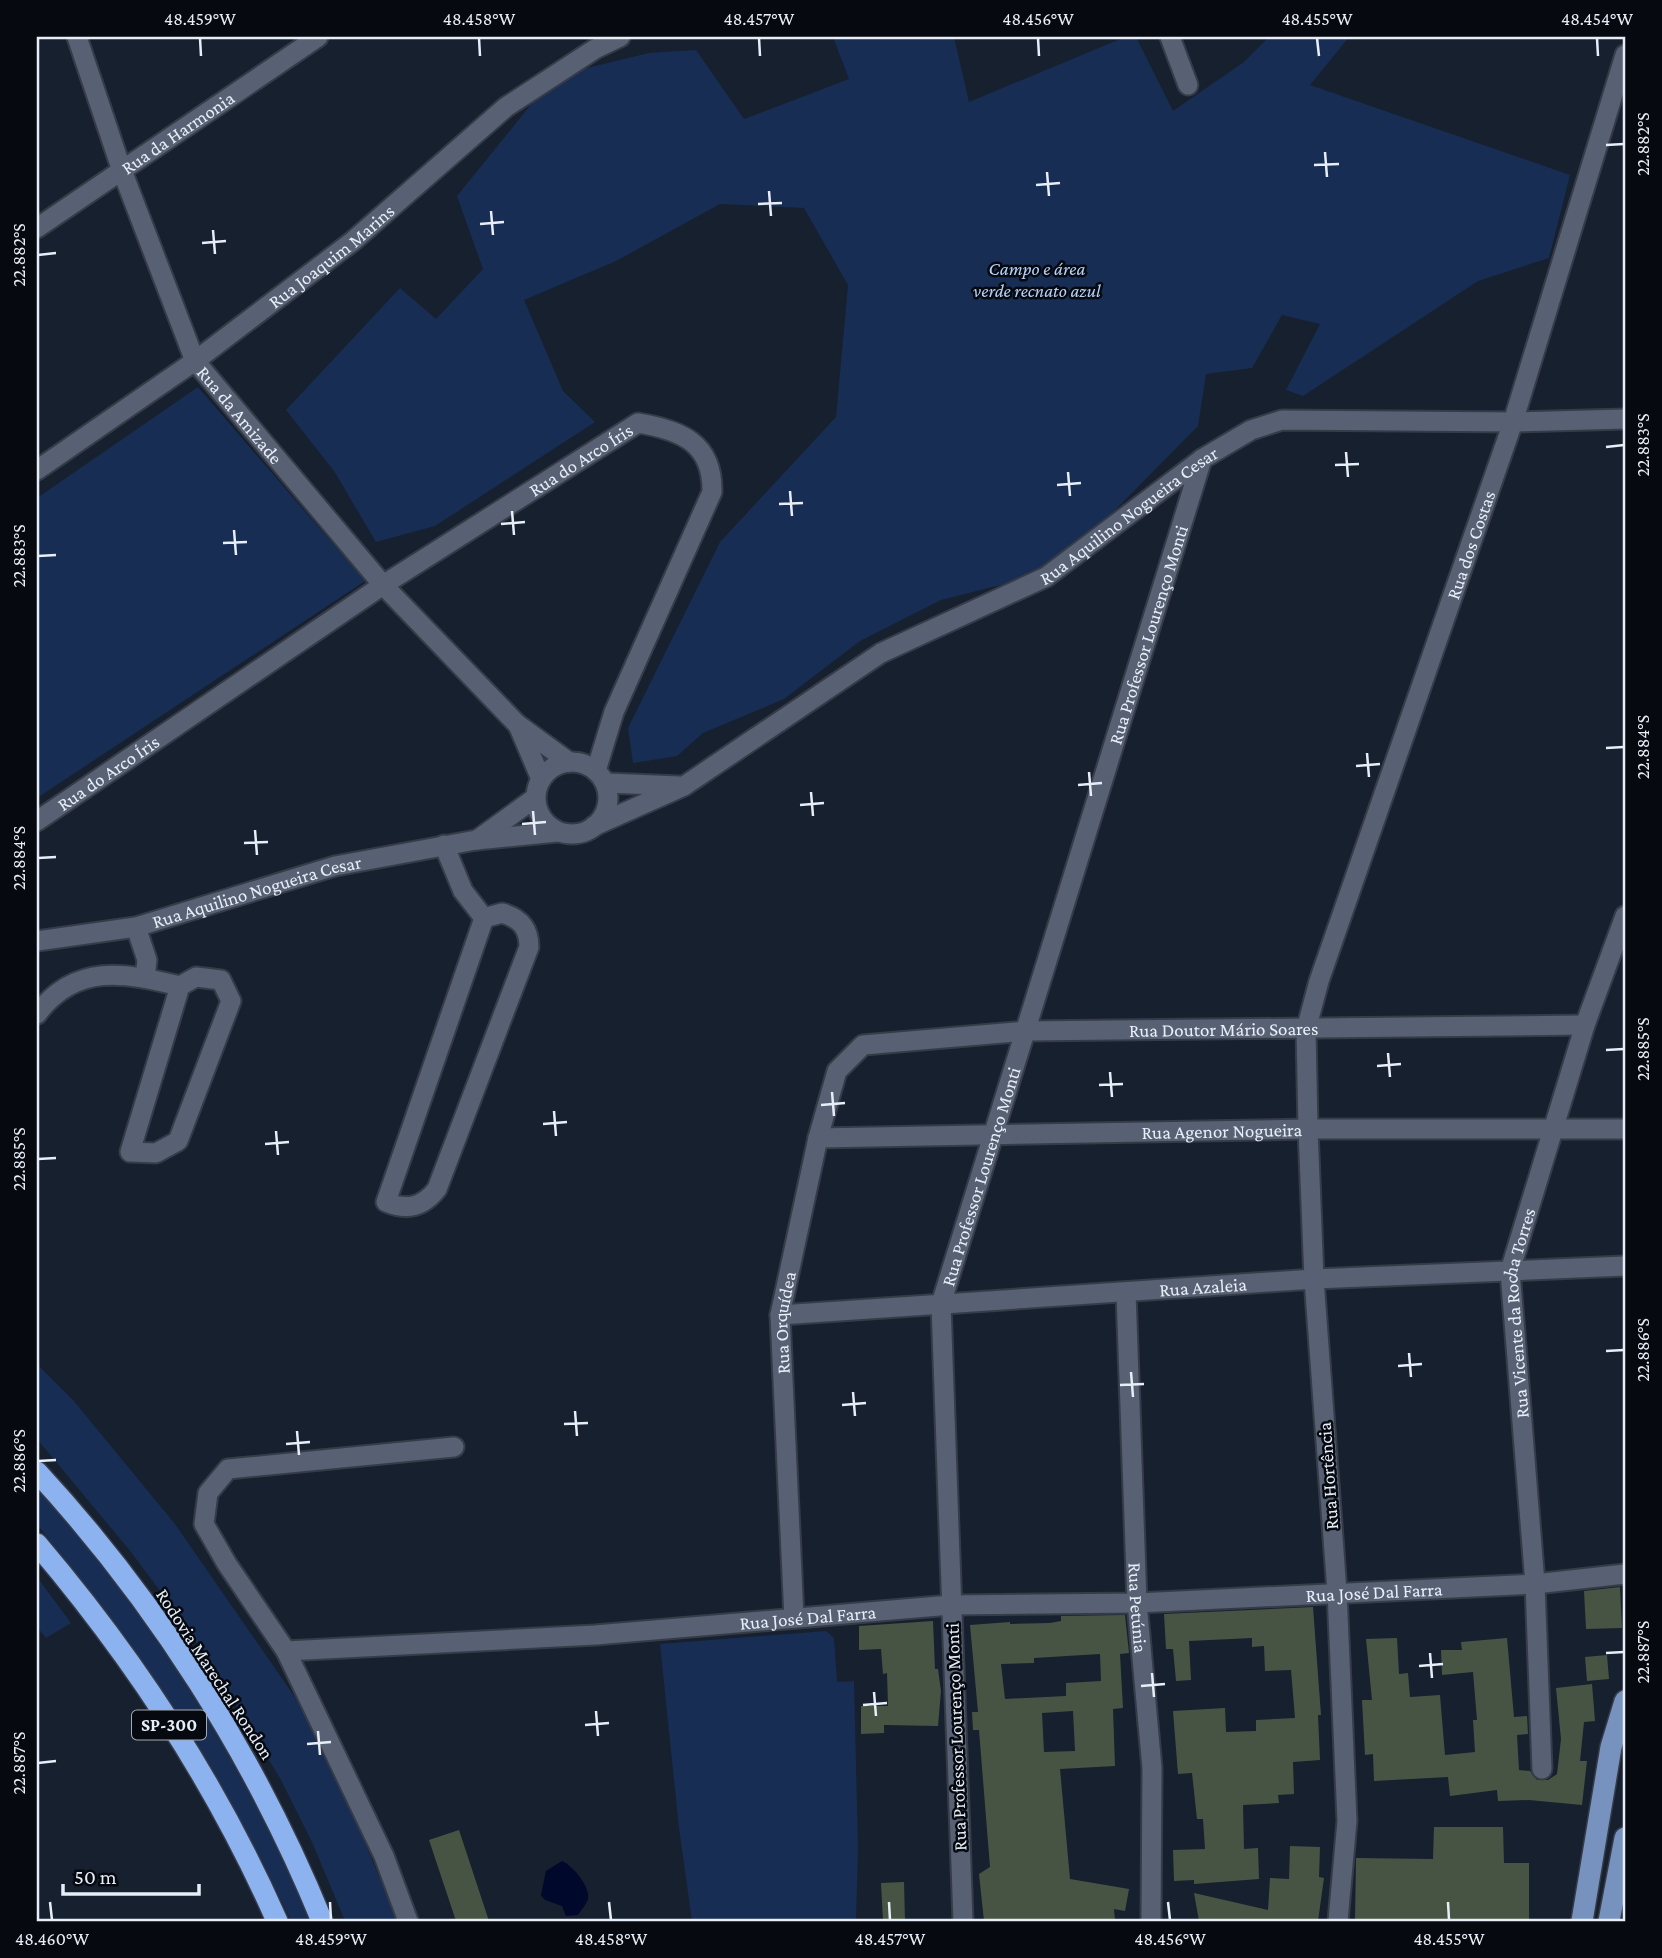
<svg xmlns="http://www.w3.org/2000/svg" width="1662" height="1958" font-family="'Crimson Pro',serif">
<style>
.green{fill:#172d53}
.water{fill:#00082b}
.building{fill:#475444;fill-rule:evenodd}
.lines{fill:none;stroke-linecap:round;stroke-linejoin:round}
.minor-casing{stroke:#363b48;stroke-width:23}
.major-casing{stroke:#363b48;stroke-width:24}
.highway-casing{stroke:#363b48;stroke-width:24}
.minor{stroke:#576173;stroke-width:19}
.major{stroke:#7792be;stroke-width:21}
.highway{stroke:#8db2f0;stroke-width:21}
.ticks{fill:none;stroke:#e8eef8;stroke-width:2.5}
.labels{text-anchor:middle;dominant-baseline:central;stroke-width:5;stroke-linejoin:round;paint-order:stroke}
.shield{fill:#060a10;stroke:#a4aab2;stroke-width:2}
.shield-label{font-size:18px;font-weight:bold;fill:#e8eef8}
.street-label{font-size:19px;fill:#e8eef8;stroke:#060a10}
.park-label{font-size:19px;font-style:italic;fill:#b9d2fb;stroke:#060a10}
.neatline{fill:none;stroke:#e8eef8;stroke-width:2.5}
.ticks-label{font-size:18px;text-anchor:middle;fill:#e8eef8}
</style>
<rect width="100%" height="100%" fill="#17202e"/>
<path class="green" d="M 833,37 L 954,37 L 969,102 L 1125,37 L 1136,37 L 1173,111 L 1244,62 L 1269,37 L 1349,37 L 1310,85 L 1570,175 L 1549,258 L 1478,281 L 1303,396 L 1286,390 L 1320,324 L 1282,315 L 1252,368 L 1206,374 L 1198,426 L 1055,571 L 941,600 L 860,641 L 784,699 L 703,733 L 677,756 L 633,763 L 628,728 L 720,542 L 836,417 L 848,285 L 804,208 L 720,204 L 616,261 L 524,300 L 563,391 L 595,422 L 435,526 L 376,542 L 334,471 L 286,410 L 400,288 L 436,319 L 483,269 L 457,196 L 554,76 L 649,53 L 696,50 L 744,119 L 849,79 Z
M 198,387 L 365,581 L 37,798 L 37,498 Z
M 37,1364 L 73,1400 L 175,1524 L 317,1729 L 398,1921 L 345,1921 L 312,1842 L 281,1780 L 216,1672 L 176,1612 L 131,1552 L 37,1439 Z
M 37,1487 C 152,1618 242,1762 311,1921 L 291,1921 L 255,1847 L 199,1747 L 128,1640 L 37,1524 Z
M 37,1577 L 71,1623 L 46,1638 L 37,1627 Z
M 826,1631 L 834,1638 L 837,1682 L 854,1681 L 858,1848 L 856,1921 L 692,1921 L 679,1828 L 660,1644 Z"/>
<path class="water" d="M 562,1861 C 572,1865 591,1887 588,1899 C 586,1905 581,1910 578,1915 L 566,1916 L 562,1906 L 545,1900 L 541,1895 L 546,1871 Z"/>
<path class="building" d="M 1620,1587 L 1622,1628 L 1586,1629 L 1584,1591 Z
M 1313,1607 L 1321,1715 L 1318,1715 L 1320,1760 L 1293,1762 L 1294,1794 L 1278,1795 L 1279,1803 L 1243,1805 L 1244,1849 L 1258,1848 L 1259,1879 L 1194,1884 L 1194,1880 L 1174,1881 L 1173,1850 L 1205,1849 L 1203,1819 L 1197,1819 L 1192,1773 L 1178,1774 L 1173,1711 L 1225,1708 L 1226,1732 L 1256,1731 L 1256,1720 L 1295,1718 L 1291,1670 L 1265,1671 L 1264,1646 L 1252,1647 L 1252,1638 L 1189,1641 L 1191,1680 L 1176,1681 L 1173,1649 L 1166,1649 L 1164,1614 Z
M 1125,1615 L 1129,1653 L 1120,1654 L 1123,1708 L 1113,1709 L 1115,1766 L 1060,1769 L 1070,1879 L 1129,1889 L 1125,1911 L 1114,1909 L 1115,1921 L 984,1921 L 979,1874 L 990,1867 L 979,1730 L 973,1730 L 972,1712 L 978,1712 L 970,1625 L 1010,1622 L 1010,1624 L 1050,1623 L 1061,1621 L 1061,1616 ZM 1100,1654 L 1101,1681 L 1066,1683 L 1066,1696 L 1005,1699 L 1001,1664 L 1034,1663 L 1034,1658 ZM 1073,1711 L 1075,1751 L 1044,1752 L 1042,1713 Z
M 933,1621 L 935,1669 L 938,1669 L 941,1691 L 938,1726 L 884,1725 L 884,1733 L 861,1734 L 861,1706 L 888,1706 L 887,1673 L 883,1674 L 881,1649 L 859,1650 L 859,1626 Z
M 1397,1638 L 1399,1674 L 1408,1673 L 1410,1697 L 1440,1695 L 1445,1755 L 1475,1752 L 1473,1720 L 1477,1720 L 1473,1672 L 1442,1675 L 1441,1650 L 1462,1650 L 1461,1642 L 1507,1638 L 1514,1717 L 1527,1716 L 1528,1734 L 1517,1735 L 1519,1770 L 1530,1771 L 1537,1780 L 1548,1780 L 1557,1774 L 1561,1739 L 1556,1688 L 1592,1684 L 1595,1721 L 1584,1722 L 1580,1761 L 1587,1761 L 1582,1805 L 1529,1800 L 1498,1801 L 1497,1790 L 1450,1796 L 1448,1777 L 1374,1781 L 1373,1754 L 1365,1755 L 1362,1700 L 1372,1700 L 1366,1639 Z
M 1607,1655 L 1609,1679 L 1587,1681 L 1585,1657 Z
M 1434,1827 L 1503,1827 L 1504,1863 L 1529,1863 L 1529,1921 L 1355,1921 L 1356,1858 L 1433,1859 Z
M 459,1830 L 489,1921 L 456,1921 L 429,1840 Z
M 1290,1846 L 1320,1847 L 1319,1877 L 1324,1878 L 1318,1921 L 1199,1921 L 1194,1893 L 1268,1910 L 1270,1878 L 1289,1879 Z
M 904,1882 L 905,1921 L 883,1921 L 881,1883 Z"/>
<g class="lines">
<defs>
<g id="minor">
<path id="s1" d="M 77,37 L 121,168 L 195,361 L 383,585 L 517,724 L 569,762"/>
<path d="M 1170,37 L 1188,85"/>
<path id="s2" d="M 37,228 L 318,37"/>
<path id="s3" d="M 37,470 L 195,361 L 353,241 L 506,107 L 595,49 L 620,37"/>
<path d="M 518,725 L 541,779"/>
<circle cx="572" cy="798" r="36"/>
<path d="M 607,783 L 679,786"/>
<path id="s4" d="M 37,821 L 383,585 L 638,423 C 681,430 713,443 712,492 L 614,712 L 596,771"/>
<path id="s5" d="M 594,826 L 684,786 L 881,653 L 1046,577 L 1202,459 L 1251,430 L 1282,420 L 1513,422 L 1625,419"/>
<path d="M 477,840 L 535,798"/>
<path d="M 444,845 L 463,891 L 484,918"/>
<path d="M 502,913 C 520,918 529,928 529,947 L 437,1189 C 423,1207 407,1211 386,1202 L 484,918 Z"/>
<path d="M 136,927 L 147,960 L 145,978"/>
<path id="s6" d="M 37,941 L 136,927 L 335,866 L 476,840 L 557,832"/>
<path d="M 196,977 L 221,980 L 231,1001 L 178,1141 L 156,1153 L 130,1152 L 180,986 Z"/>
<path d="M 37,1014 C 76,962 126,973 180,986"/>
<path id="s7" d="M 818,1138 L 1308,1129 L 1625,1129"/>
<path id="s8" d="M 1126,1293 L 1137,1603 L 1152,1768 L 1151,1921"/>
<path id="s9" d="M 780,1315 L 1314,1279 L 1625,1266"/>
<path id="s10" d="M 794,1618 L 780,1315 L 818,1138 L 837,1071 L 863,1045 L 1026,1031 L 1585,1025"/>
<path id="s11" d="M 286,1651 L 595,1635 L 951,1605 L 1137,1603 L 1535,1584 L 1625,1574"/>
<path id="s12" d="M 1542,1769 L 1535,1584 L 1510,1271 L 1585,1025 L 1625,916"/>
<path d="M 408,1921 L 384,1856 L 286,1651 L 227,1564 L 204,1524 L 208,1493 L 228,1469 L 454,1447"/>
<path id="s13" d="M 963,1921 L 941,1304 L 1202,459"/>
<path id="s14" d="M 1338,1921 L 1347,1821 L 1337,1592 L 1314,1279 L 1308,1129 L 1306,1030 L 1319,981 L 1513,422 L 1625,55"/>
</g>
<path id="major" d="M 1582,1921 L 1611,1747 L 1625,1701
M 1609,1921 L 1625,1838"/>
<path id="highway" d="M 37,1472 C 157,1602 255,1757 322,1921
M 37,1544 C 133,1657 217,1785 277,1921"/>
</defs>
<use href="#minor" class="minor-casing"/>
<use href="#major" class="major-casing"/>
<use href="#highway" class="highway-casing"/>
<use href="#minor" class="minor"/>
<use href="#major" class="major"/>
<use href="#highway" class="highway"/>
</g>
<path class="ticks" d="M 200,38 L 201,56M 479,38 L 480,56M 759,38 L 760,56M 1038,38 L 1039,56M 1317,38 L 1319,56M 1597,38 L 1598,56M 1606,145 L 1624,144M 1325,152 L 1327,177M 1314,165 L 1339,164M 1047,172 L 1049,196M 1036,185 L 1060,183M 769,191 L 771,216M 758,204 L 782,203M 491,211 L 493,235M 480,224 L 504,222M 213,230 L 215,254M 202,243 L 226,241M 38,255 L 56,253M 1606,447 L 1624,445M 1346,452 L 1348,477M 1335,465 L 1359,464M 1068,472 L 1070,496M 1057,485 L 1081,483M 790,491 L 792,516M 779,504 L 803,503M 512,511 L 514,535M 501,524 L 525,522M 234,530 L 236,555M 223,543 L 247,542M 38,556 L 56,555M 1606,748 L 1624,747M 1367,753 L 1369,777M 1356,766 L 1380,764M 1089,772 L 1091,796M 1078,785 L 1102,783M 811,792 L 813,816M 800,805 L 824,803M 533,811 L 535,835M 522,824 L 546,822M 255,830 L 257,855M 244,843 L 268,842M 38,858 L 56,857M 1606,1050 L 1624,1049M 1388,1053 L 1390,1077M 1377,1066 L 1401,1064M 1110,1072 L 1112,1097M 1099,1085 L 1123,1084M 832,1092 L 834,1116M 821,1105 L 845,1103M 554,1111 L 556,1136M 543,1124 L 567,1122M 276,1131 L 278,1155M 265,1144 L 289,1142M 38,1159 L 56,1158M 1606,1351 L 1624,1350M 1409,1353 L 1411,1377M 1398,1366 L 1422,1364M 1131,1372 L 1133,1397M 1120,1385 L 1144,1384M 853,1392 L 855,1416M 842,1405 L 866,1403M 575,1411 L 577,1436M 564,1424 L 588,1423M 297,1431 L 299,1455M 286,1444 L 310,1442M 38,1461 L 56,1460M 1430,1653 L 1432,1678M 1606,1653 L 1624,1652M 1419,1666 L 1443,1664M 1152,1673 L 1154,1697M 1141,1686 L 1165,1684M 874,1692 L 876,1716M 863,1705 L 887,1703M 596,1711 L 598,1736M 585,1725 L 609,1723M 318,1731 L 320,1755M 307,1744 L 331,1742M 38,1763 L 56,1761M 50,1902 L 52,1920M 330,1902 L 331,1920M 609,1902 L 611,1920M 889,1902 L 890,1920M 1168,1902 L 1170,1920M 1448,1902 L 1449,1920"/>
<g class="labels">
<rect class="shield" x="132" y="1710.5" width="74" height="29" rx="5"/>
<g class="shield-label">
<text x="169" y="1725">SP-300</text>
</g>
<g class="street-label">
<text stroke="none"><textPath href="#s2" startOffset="170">Rua da Harmonia</textPath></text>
<text stroke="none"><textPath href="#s3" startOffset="364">Rua Joaquim Marins</textPath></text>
<text stroke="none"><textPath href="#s1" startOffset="415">Rua da Amizade</textPath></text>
<text stroke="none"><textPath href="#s4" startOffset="653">Rua do Arco Íris</textPath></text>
<text stroke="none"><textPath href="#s5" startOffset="621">Rua Aquilino Nogueira Cesar</textPath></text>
<text stroke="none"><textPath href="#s14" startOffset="1405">Rua dos Costas</textPath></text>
<text stroke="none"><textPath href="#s13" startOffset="1318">Rua Professor Lourenço Monti</textPath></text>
<text stroke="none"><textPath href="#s4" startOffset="86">Rua do Arco Íris</textPath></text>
<text stroke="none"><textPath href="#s6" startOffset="226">Rua Aquilino Nogueira Cesar</textPath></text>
<text stroke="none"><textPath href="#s10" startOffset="952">Rua Doutor Mário Soares</textPath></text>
<text stroke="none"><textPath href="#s7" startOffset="404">Rua Agenor Nogueira</textPath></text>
<text stroke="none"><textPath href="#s13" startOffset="751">Rua Professor Lourenço Monti</textPath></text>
<text stroke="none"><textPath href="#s9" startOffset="424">Rua Azaleia</textPath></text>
<text stroke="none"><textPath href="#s12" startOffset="458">Rua Vicente da Rocha Torres</textPath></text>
<text stroke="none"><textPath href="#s10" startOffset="296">Rua Orquídea</textPath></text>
<text transform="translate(1328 1476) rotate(-94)">Rua Hortência</text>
<text stroke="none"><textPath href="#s11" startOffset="1090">Rua José Dal Farra</textPath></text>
<text stroke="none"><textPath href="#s8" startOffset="315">Rua Petúnia</textPath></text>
<text stroke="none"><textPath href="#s11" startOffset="523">Rua José Dal Farra</textPath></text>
<text transform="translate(215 1674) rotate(57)">Rodovia Marechal Rondon</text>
<text transform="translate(956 1737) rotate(-92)">Rua Professor Lourenço Monti</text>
</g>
<g class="park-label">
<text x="1037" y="268">Campo e área<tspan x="1037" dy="22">verde recnato azul</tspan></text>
</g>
</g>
<rect width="1662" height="1958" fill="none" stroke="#060a10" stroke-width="77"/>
<path d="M63 1884v10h136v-10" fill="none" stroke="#e8eef8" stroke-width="3.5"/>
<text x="74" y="1884" font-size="21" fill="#e8eef8" stroke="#060a10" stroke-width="5" paint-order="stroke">50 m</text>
<rect x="38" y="38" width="1586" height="1882" class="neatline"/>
<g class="ticks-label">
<text x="200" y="25">48.459°W</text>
<text x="479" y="25">48.458°W</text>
<text x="759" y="25">48.457°W</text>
<text x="1038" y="25">48.456°W</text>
<text x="1317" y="25">48.455°W</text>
<text x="1597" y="25">48.454°W</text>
<text transform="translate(1643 144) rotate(-90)" y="6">22.882°S</text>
<text transform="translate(19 255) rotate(-90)" y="6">22.882°S</text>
<text transform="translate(1643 445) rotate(-90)" y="6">22.883°S</text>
<text transform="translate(19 556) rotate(-90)" y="6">22.883°S</text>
<text transform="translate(1643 747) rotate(-90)" y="6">22.884°S</text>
<text transform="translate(19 858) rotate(-90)" y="6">22.884°S</text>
<text transform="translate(1643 1049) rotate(-90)" y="6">22.885°S</text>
<text transform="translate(19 1159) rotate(-90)" y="6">22.885°S</text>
<text transform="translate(1643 1350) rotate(-90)" y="6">22.886°S</text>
<text transform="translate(19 1461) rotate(-90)" y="6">22.886°S</text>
<text transform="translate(1643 1652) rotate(-90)" y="6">22.887°S</text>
<text transform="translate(19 1763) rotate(-90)" y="6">22.887°S</text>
<text x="52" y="1945">48.460°W</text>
<text x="331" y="1945">48.459°W</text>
<text x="611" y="1945">48.458°W</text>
<text x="890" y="1945">48.457°W</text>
<text x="1170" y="1945">48.456°W</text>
<text x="1449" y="1945">48.455°W</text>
</g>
</svg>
